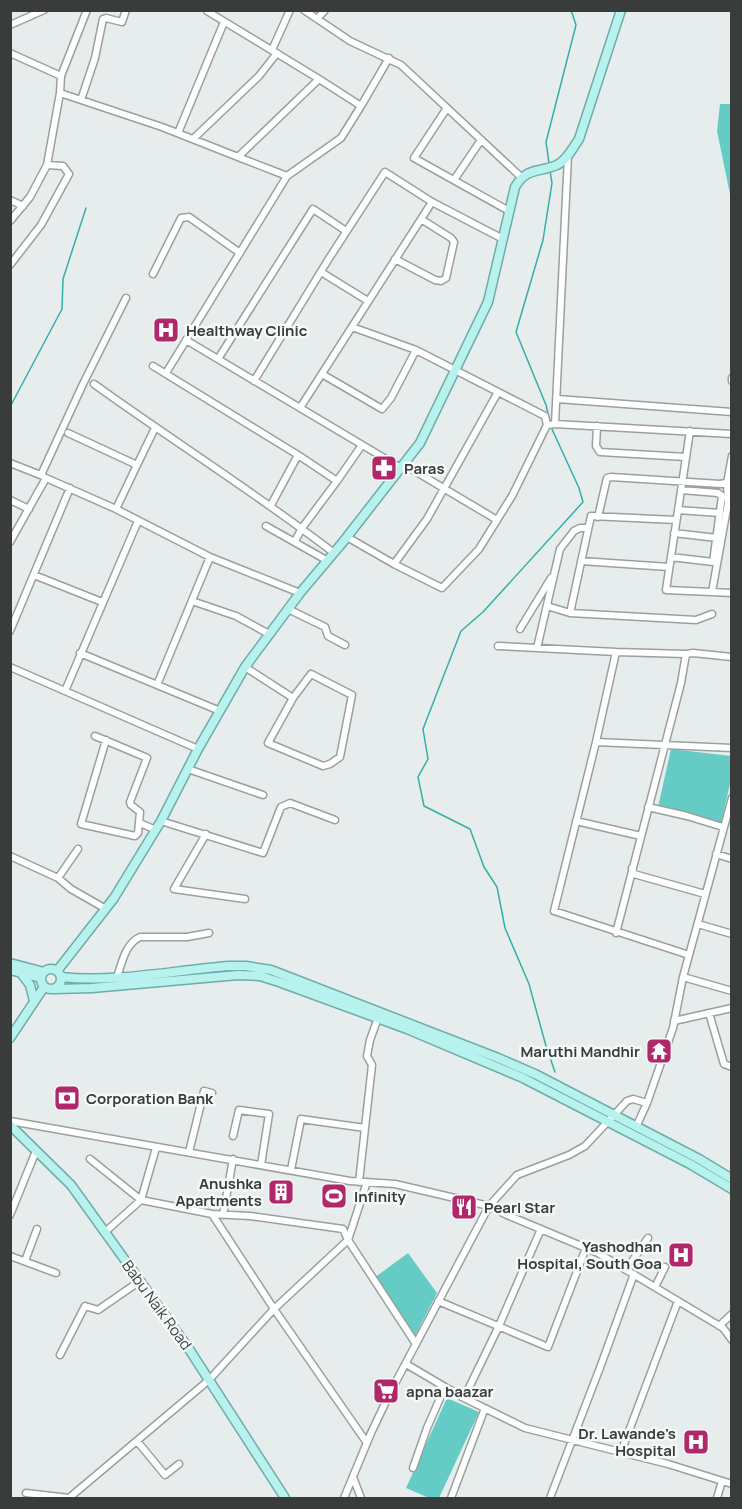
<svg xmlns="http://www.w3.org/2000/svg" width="742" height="1509" font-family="Manrope,sans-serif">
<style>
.green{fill:#65ccc5}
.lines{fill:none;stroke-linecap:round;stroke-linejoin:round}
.stream{stroke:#32afa8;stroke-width:1.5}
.minor-casing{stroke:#9aa09f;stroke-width:9}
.major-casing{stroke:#6dada8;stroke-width:11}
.minor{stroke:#fff;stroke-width:6}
.major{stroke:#b8f2ee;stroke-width:8}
.labels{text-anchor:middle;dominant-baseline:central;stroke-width:5;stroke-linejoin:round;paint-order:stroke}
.poi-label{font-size:15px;font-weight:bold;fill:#393c3b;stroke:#f4faf9;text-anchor:start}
.street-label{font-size:15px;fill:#393c3b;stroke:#f4faf9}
</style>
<rect width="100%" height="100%" fill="#e7edec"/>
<path class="green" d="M 720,104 L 731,104 L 731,199 L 717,131 Z
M 671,749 L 731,756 L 731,780 L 721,823 L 658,807 Z
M 408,1253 L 437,1293 L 415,1336 L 374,1278 Z
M 447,1398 L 479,1412 L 439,1498 L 429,1498 L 406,1488 Z"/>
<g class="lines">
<path class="stream" d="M 549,163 L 546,142 L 576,25 L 571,10
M 10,407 L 62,309 L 63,279 L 86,208
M 550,422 L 546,405 L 516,332 L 543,240 L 552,183 L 550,171
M 551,427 L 579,488 L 583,502 L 483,612 L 461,631 L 423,729 L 428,759 L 418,777 L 424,806 L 470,829 L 484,867 L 497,887 L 505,928 L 529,984 L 546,1046 L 555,1072"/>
<defs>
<path id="minor" d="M 304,10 L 350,41 L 401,65 L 521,177
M 207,11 L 319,79
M 317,19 L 325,10
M 10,25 L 44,10
M 272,50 L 290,10
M 10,53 L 61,76
M 60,93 L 162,127 L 238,157 L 319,79 L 361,106 L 341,138 L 287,176 L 166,373
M 81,100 L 95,58 L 103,19 L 106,18 L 122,22 L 126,10
M 361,106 L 389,58
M 447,108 L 414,158 L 509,211
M 178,133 L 224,22
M 193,139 L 259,76 L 277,53
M 238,157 L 287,176
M 454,180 L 481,140
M 10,200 L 23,206
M 10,221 L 30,197 L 47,165 L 60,93 L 61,76 L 87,10
M 395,259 L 435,280 L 441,281 L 446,278 L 454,242 L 451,238 L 421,219
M 10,265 L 41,225 L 69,174 L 63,166 L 47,165
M 321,272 L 368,301
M 153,274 L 181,218 L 189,217 L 240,253
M 352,327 L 416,350 L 545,416 L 547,425 L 555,424 L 568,156
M 186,340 L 401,468
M 218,359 L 313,209 L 346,231
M 153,366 L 298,455 L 271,505
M 322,374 L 382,409 L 391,398 L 416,350
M 732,378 L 732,381
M 254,381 L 328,260 L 385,172 L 432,202
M 94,384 C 173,441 256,493 334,553
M 557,399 L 732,412
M 300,408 L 432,202 L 503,239
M 555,424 L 732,434
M 597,426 L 596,446 L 600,452 L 686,457
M 690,431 L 666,590 L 712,592 L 728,503 L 727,483 L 732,456
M 68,433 L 137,465 L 155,428
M 10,463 L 43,476
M 403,464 L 497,520
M 41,475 L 83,384 L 126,298
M 337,481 L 362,445
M 10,500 L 29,509
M 116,509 L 210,557 L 157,685
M 678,510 L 720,513
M 598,517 L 607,478 L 611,477 L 720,484 L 731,482
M 138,521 L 65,691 L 198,749
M 266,526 L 328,561
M 674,533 L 717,538
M 347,537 L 394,564 L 442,588 L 479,549 L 512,496 L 547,425
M 295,541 L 302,528 L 337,481 L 298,455
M 10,542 L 46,478 L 116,509 L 137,465
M 210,557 L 300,593
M 671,557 L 713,562 L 722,496 L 718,493 L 681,490
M 581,561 L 669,567
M 394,564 L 427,519 L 498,392
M 34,575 L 102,602
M 712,592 L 732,593
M 192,601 L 236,616 L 269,634
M 547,606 L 570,613 L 696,620 L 712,614
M 288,609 L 325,627 L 328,636 L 345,645
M 570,613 L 591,516 L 676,520
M 520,629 L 551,578
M 10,631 L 70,488
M 498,646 L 616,652 L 596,742 L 554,911 L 689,955
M 537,648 L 560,549 L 574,531 L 580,528 L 588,528
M 616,652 L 686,654 L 693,653 L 732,657
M 80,653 L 220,711
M 10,667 L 65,691
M 245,667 L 293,698
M 311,674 L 352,695 L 340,757 L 330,764 L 323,766 L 268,743 L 293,698 Z
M 95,736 L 145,757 L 147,758 L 130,802 L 131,805 L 140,812 L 138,833 L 135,836 L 81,824 L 106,740
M 596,742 L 732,748
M 188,769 L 263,795
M 648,807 L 687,816 L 723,827
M 161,821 L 263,853 L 281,807 L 290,803 L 335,820
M 576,821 L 641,836
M 140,823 L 156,830
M 206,834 L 174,889 L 245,899
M 716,854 L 732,859
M 10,856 L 58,878 L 71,889 L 106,909
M 632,868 L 634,874 L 705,894
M 58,878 L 78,849
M 698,924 L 732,934
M 616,933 L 681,683 L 686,654
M 117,977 C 122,963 125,944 140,937 L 187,937 L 209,933
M 683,977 L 732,991
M 709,1013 L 724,1064 L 732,1067
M 674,1021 L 732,1008
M 10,1121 L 350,1181 L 395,1184 L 489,1206 L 507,1215 L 598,1253 L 723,1328 L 732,1340
M 636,1127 L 647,1103 L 673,1028 L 683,977 L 732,798
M 365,1128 L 372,1065 L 367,1056 L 370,1040 L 378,1018
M 233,1136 L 239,1110 L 269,1114 L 261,1165
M 189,1152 L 204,1091 L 212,1093
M 90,1159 L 141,1200 L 212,1214 L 274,1309 L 348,1240 L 416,1344
M 291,1170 L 301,1119 L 365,1128 L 359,1182
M 212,1214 L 250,1216 L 343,1229 L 348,1240
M 10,1215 L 36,1151
M 223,1215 L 233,1159
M 105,1232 L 141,1200 L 156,1148
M 348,1240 L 367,1182
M 10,1256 L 56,1273
M 25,1261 L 37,1229
M 626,1270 L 648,1238
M 655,1287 L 665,1267
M 438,1301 L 548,1347 L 586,1248
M 719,1326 L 732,1314
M 60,1355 L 85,1306 L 98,1310 L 140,1281
M 406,1364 L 462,1397 L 525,1428 L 668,1464 L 732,1484
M 464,1398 L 498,1328 L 541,1229
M 137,1441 L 165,1475 L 179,1464
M 621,1452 L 678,1301
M 413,1468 L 427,1428 L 445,1387
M 353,1477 L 361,1498
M 26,1493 L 69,1498 L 209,1380 L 274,1309 L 367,1443
M 344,1498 L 371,1433 L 391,1391 L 489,1206 L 517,1175 L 569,1155 L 585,1146 L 627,1101 L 633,1099 L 647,1103
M 451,1498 L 485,1408
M 550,1498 L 601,1365 L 634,1274
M 717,1498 L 722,1481"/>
<path id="major" d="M 10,963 L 44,972
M41 979a10 10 0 1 1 20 0a10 10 0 1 1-20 0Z
M 10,970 L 41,978
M 57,971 L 114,898 L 161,821 L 198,749 L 245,667 L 300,593 L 343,542 L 420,443 L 488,302 L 515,187 C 527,167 538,173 557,165 C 567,160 573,148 579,139 L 621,10
M 21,973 L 30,985 L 34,1001
M 61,977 C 117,983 175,970 230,966 L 246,966 L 271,970 L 498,1058 L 535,1074 L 699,1159 L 732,1179
M 55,989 L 92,988 L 238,975 L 260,976 L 279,982 L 407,1029 L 523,1078 L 690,1164 L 732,1189
M 10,1038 L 44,987
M 10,1125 L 71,1185 L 189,1349 L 285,1498"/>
</defs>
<use href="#minor" class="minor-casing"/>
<use href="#major" class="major-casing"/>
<use href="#minor" class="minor"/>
<use href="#major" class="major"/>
</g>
<defs>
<symbol id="hospital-square" viewBox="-11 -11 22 22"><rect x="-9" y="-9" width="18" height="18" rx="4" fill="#b0276a" stroke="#f4faf9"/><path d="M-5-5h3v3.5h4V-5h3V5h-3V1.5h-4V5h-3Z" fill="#fff"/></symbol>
<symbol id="pharmacy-square" viewBox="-11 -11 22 22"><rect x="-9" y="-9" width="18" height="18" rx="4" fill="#b0276a" stroke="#f4faf9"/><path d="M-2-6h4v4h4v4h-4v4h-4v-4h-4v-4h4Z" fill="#fff"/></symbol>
<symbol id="temple-square" viewBox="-11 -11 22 22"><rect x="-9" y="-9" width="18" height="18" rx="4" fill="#b0276a" stroke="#f4faf9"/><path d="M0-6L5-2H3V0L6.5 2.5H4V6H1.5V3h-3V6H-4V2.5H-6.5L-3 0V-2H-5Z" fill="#fff"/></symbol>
<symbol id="bank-square" viewBox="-11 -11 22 22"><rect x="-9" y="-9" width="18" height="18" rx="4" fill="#b0276a" stroke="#f4faf9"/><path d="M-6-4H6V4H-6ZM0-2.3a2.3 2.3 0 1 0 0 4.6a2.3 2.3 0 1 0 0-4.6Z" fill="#fff"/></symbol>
<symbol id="building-square" viewBox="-11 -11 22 22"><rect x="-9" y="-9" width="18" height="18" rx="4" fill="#b0276a" stroke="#f4faf9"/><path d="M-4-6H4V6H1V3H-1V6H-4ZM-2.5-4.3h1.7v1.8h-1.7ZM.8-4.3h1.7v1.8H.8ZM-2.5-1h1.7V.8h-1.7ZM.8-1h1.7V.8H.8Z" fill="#fff"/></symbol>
<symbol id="stadium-square" viewBox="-11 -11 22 22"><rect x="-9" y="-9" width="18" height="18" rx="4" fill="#b0276a" stroke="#f4faf9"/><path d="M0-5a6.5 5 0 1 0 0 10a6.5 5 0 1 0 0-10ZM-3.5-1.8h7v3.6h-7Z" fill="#fff"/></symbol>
<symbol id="restaurant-square" viewBox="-11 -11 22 22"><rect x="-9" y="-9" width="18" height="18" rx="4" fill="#b0276a" stroke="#f4faf9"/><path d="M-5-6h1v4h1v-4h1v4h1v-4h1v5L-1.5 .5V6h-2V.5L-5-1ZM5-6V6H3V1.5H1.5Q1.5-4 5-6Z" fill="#fff"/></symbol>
<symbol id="supermarket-square" viewBox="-11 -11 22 22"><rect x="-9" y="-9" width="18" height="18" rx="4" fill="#b0276a" stroke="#f4faf9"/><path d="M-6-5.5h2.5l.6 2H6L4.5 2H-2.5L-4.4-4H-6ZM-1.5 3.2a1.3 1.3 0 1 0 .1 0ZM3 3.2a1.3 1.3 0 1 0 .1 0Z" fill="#fff"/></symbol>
</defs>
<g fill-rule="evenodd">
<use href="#hospital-square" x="151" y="315" width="30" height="30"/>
<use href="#pharmacy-square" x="369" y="453" width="30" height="30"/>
<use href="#temple-square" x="644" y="1036" width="30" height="30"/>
<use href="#bank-square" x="52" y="1083" width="30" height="30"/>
<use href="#building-square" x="266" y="1177" width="30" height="30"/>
<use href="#stadium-square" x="319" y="1181" width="30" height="30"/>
<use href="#restaurant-square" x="449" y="1192" width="30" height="30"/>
<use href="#hospital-square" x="666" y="1240" width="30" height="30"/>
<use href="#supermarket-square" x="371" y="1376" width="30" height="30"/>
<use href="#hospital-square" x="681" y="1427" width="30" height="30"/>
</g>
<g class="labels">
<g class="poi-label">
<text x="186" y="330">Healthway Clinic</text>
<text x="404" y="468">Paras</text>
<text x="640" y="1051" text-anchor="end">Maruthi Mandhir</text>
<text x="86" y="1098">Corporation Bank</text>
<text x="262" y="1183" text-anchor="end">Anushka<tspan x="262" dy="17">Apartments</tspan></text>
<text x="354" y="1196">Infinity</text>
<text x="484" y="1207">Pearl Star</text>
<text x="662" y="1246" text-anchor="end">Yashodhan<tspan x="662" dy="17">Hospital, South Goa</tspan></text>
<text x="406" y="1391">apna baazar</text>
<text x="676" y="1433" text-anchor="end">Dr. Lawande's<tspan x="676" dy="17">Hospital</tspan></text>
</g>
<g class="street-label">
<text transform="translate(157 1305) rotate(54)">Babu Naik Road</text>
</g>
</g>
<rect width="742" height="1509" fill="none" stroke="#393c3b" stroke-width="24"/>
</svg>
